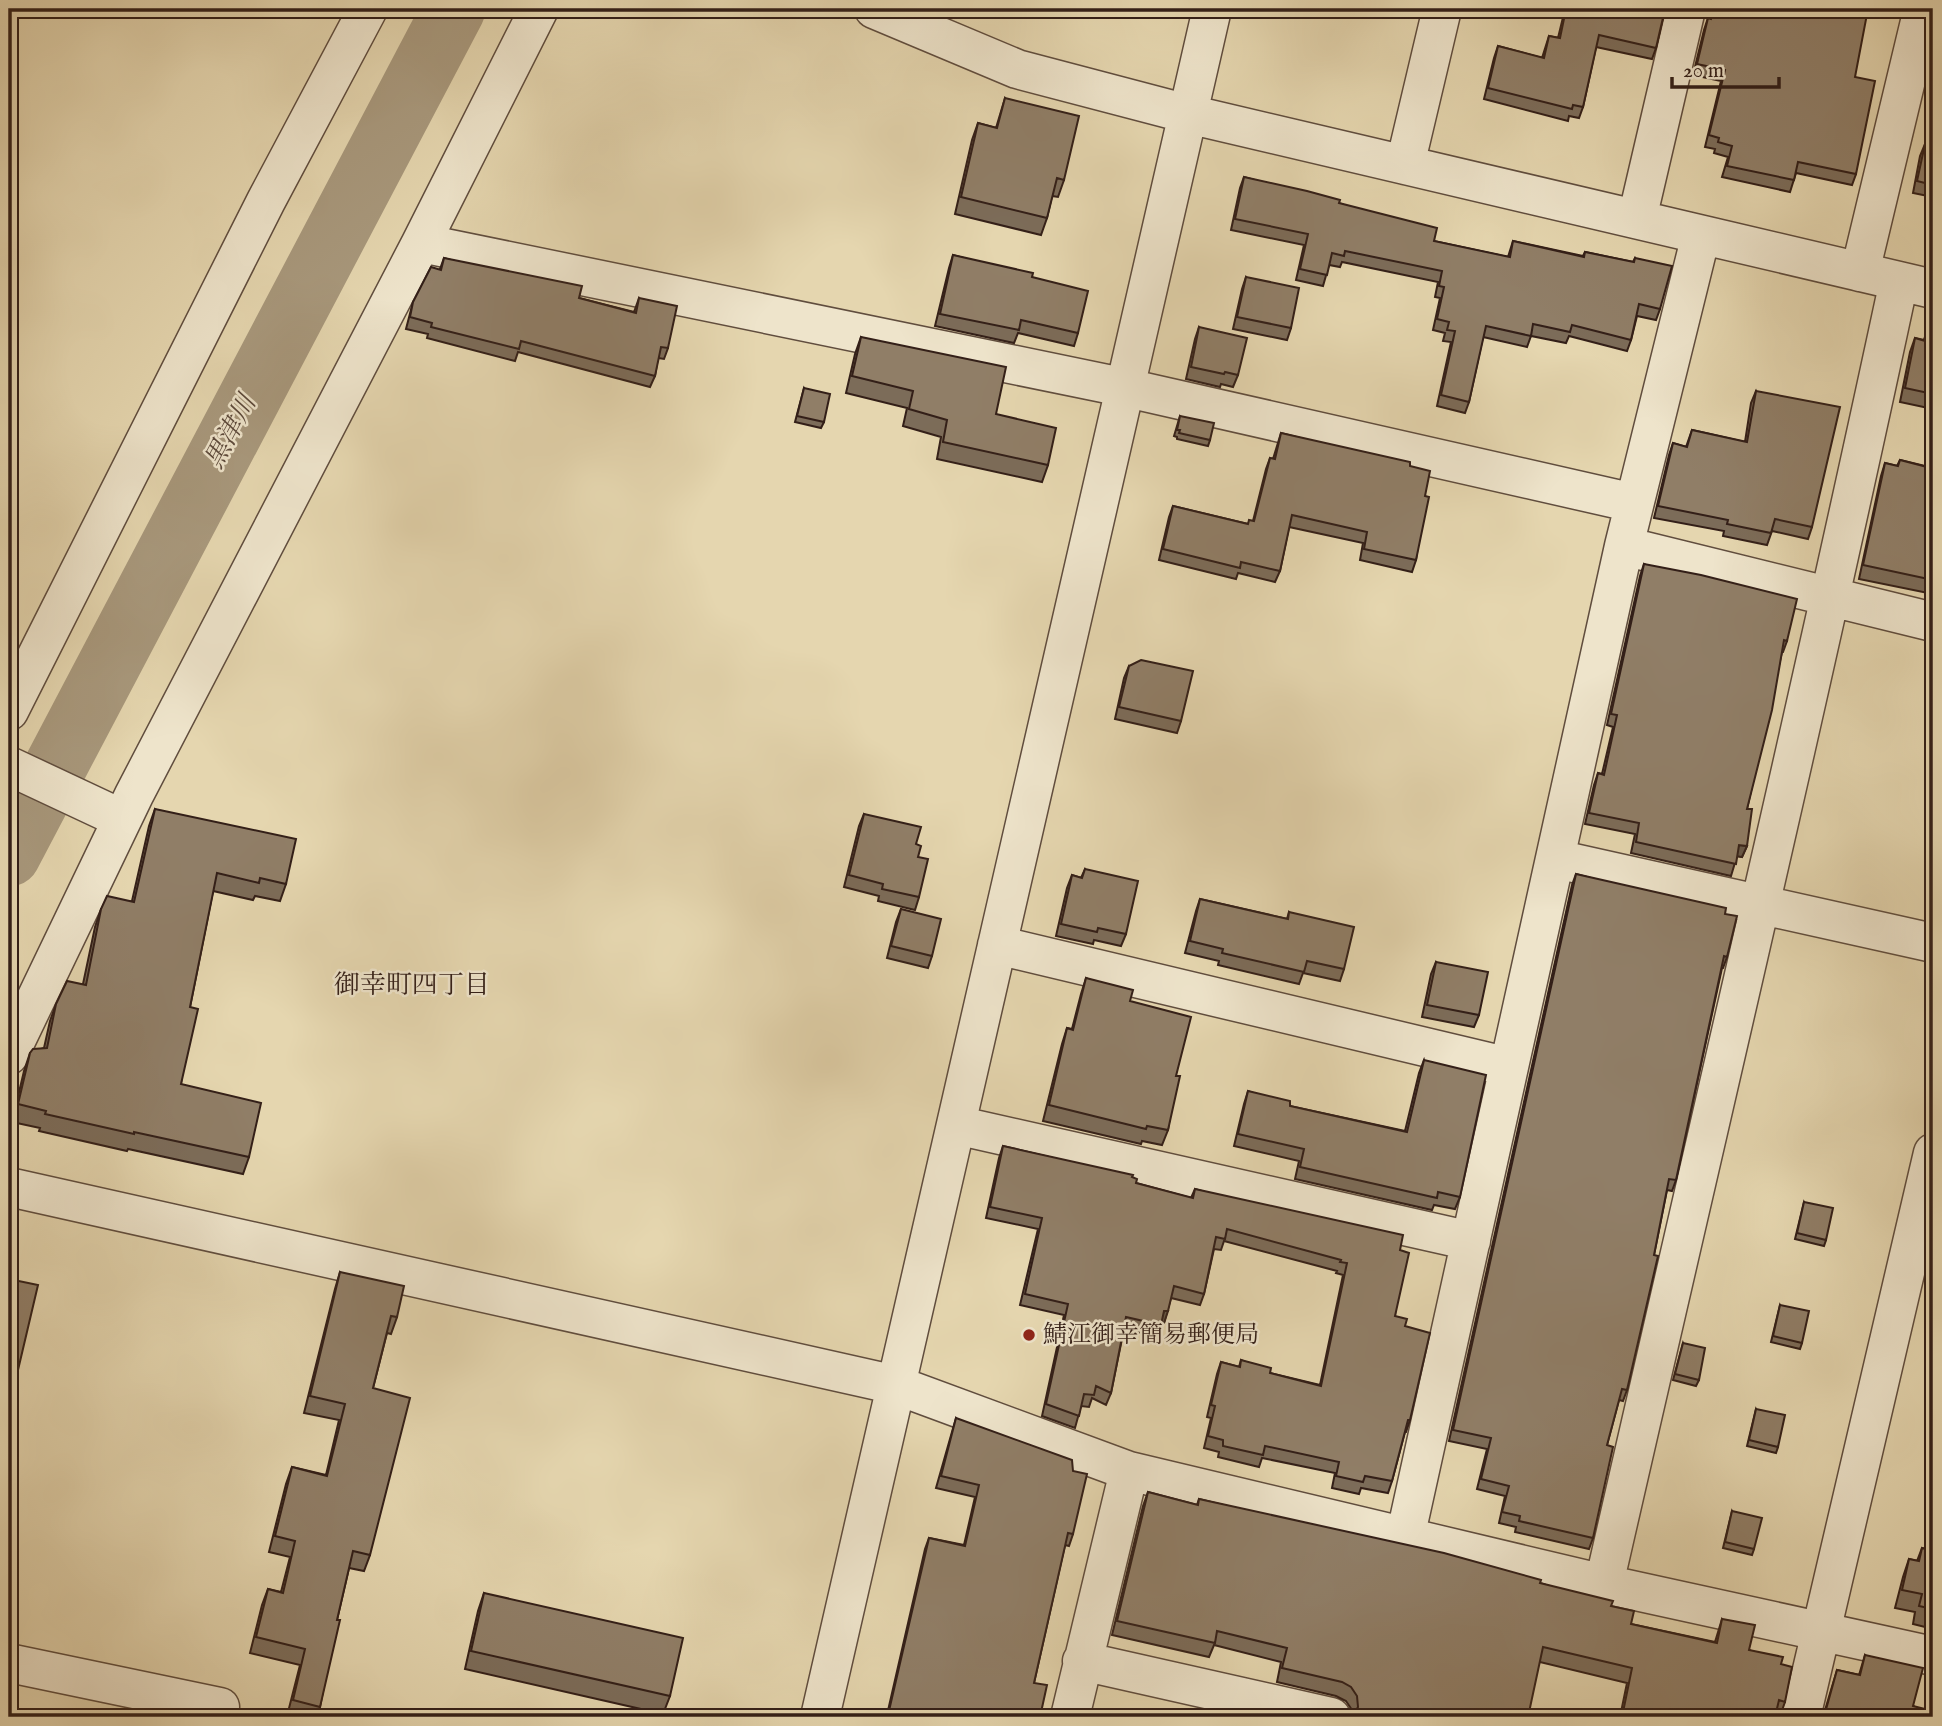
<svg xmlns="http://www.w3.org/2000/svg" width="1942" height="1726" font-family="'IM FELL English','Noto Serif JP',serif">
<style>
.lines{fill:none;stroke-linecap:round;stroke-linejoin:round}
.river{stroke:#a8987c;stroke-width:63}
.minor-casing{stroke:#604d3e;stroke-width:41}
.minor{stroke:#eee4cb;stroke-width:38}
.wall{fill:#7c6c59;stroke:#331f18;stroke-width:2}
.shaded-wall{fill:#655848;stroke:#331f18;stroke-width:2}
.building{fill:#907e67;stroke:#331f18;stroke-width:2}
.poi-dot{fill:#8f2418;stroke:#eee4cb;stroke-width:2.5}
.labels{text-anchor:middle;dominant-baseline:central;stroke-width:5;stroke-linejoin:round;paint-order:stroke}
.poi-label{font-size:24px;fill:#331f18;stroke:#eee4cb;text-anchor:start}
.water-label{font-size:26px;font-style:italic;fill:#5c493b;stroke:#eee4cb}
.neighbourhood-label{font-size:26px;fill:#331f18;stroke:#eee4cb}
</style>
<rect width="100%" height="100%" fill="#e5d6af"/>
<filter id="stains"><feTurbulence type="fractalNoise" baseFrequency=".00286" numOctaves="4"/><feColorMatrix values="0 0 0 0 .2 0 0 0 0 .09 0 0 0 0 .02 0 0 0 .5 -.17"/></filter>
<radialGradient id="worn" r=".72"><stop offset=".6" stop-color="#630" stop-opacity="0"/><stop offset="1" stop-color="#630" stop-opacity=".3"/></radialGradient>
<g class="lines">
<path class="river" d="M 9,855 L 454,9"/>
<defs>
<path id="minor" d="M 874,9 L 1017,69 L 1188,114 L 1933,289
M 1405,165 L 1442,9
M 1637,219 L 1686,9
M 421,243 L 1127,388 L 1634,503
M 1860,272 L 1923,9
M 1624,546 L 1933,622
M 9,711 L 266,201 L 368,9
M 9,766 L 122,819
M 1556,859 L 1933,943
M 997,945 L 1509,1067
M 9,1055 L 134,795 L 421,243 L 539,9
M 956,1125 L 1471,1241
M 9,1187 L 896,1385 L 1129,1471 L 1604,1584 L 1933,1656
M 1405,1538 L 1624,546 L 1701,235
M 1604,1584 C 1703,1150 1806,716 1899,281
M 1082,1661 L 1331,1717
M 9,1663 L 220,1707 L 217,1717
M 820,1717 L 1212,9
M 1070,1717 L 1129,1471
M 1801,1717 L 1933,1153"/>
</defs>
<use href="#minor" class="minor-casing"/>
<use href="#minor" class="minor"/>
</g>
<path class="wall" d="M 1565,9 L 1665,9 L 1656,48 L 1652,59 L 1596,47 L 1583,107 L 1579,118 L 1569,116 L 1568,121 L 1484,99 L 1494,58 L 1498,46 L 1542,58 L 1549,36 L 1558,38 Z
M 1712,9 L 1841,9 L 1855,77 L 1856,174 L 1852,185 L 1796,173 L 1790,192 L 1722,177 L 1728,157 L 1714,153 L 1715,149 L 1705,147 L 1721,81 L 1693,75 L 1704,30 L 1708,18 L 1710,19 Z
M 1005,98 L 1064,180 L 1058,197 L 1052,196 L 1047,218 L 1041,235 L 955,214 L 972,140 L 978,123 L 996,128 Z
M 1933,127 L 1933,197 L 1913,193 L 1920,156 L 1925,144 L 1928,145 Z
M 1244,177 L 1339,203 L 1434,241 L 1508,257 L 1513,241 L 1583,256 L 1585,252 L 1633,262 L 1635,258 L 1660,309 L 1656,320 L 1637,316 L 1631,340 L 1627,351 L 1569,336 L 1566,343 L 1531,336 L 1527,347 L 1483,337 L 1469,402 L 1465,413 L 1437,406 L 1451,342 L 1443,341 L 1445,333 L 1433,330 L 1440,298 L 1435,297 L 1438,282 L 1342,262 L 1340,267 L 1329,265 L 1323,286 L 1296,280 L 1304,245 L 1231,230 L 1240,188 Z
M 953,255 L 1032,277 L 1078,333 L 1074,346 L 1018,333 L 1014,343 L 935,326 L 949,268 Z
M 444,258 L 579,298 L 634,312 L 639,298 L 668,348 L 664,359 L 658,358 L 655,376 L 650,387 L 518,352 L 515,361 L 427,338 L 428,334 L 406,329 L 413,302 L 440,269 Z
M 1246,277 L 1291,328 L 1287,340 L 1233,329 L 1242,289 Z
M 1199,327 L 1238,375 L 1233,387 L 1221,384 L 1220,387 L 1186,379 L 1195,339 Z
M 1927,330 L 1933,331 L 1933,409 L 1900,402 L 1910,352 L 1915,338 L 1924,340 Z
M 861,337 L 996,414 L 1048,465 L 1042,482 L 937,459 L 941,437 L 903,426 L 907,408 L 846,393 L 855,354 Z
M 804,388 L 824,422 L 821,428 L 795,422 Z
M 1756,391 L 1812,527 L 1808,539 L 1772,531 L 1767,545 L 1723,536 L 1724,531 L 1654,518 L 1669,455 L 1673,443 L 1686,447 L 1692,430 L 1745,442 L 1751,403 Z
M 1180,416 L 1210,440 L 1208,446 L 1177,439 L 1177,437 L 1174,436 Z
M 1933,429 L 1933,594 L 1859,579 L 1881,476 L 1885,463 L 1897,466 L 1900,460 L 1925,466 Z
M 1281,433 L 1410,466 L 1425,496 L 1416,560 L 1412,572 L 1360,560 L 1363,543 L 1289,527 L 1280,571 L 1275,582 L 1238,573 L 1236,579 L 1159,560 L 1169,517 L 1173,506 L 1248,524 L 1253,521 L 1266,469 L 1270,458 L 1273,459 Z
M 1644,564 L 1787,641 L 1783,652 L 1782,652 L 1747,809 L 1747,846 L 1742,857 L 1737,856 L 1731,876 L 1631,853 L 1635,834 L 1585,824 L 1594,785 L 1598,773 L 1602,774 L 1613,727 L 1607,725 L 1640,576 Z
M 1129,666 L 1181,721 L 1177,733 L 1115,719 L 1124,678 Z
M 155,809 L 286,884 L 280,901 L 255,896 L 253,900 L 213,891 L 190,1007 L 181,1084 L 249,1157 L 243,1174 L 128,1149 L 127,1151 L 39,1131 L 40,1128 L 12,1122 L 24,1071 L 30,1053 L 44,1048 L 50,1021 L 56,1004 L 83,984 L 95,927 L 101,909 L 132,901 L 149,826 Z
M 864,814 L 916,844 L 918,857 L 919,897 L 915,910 L 878,901 L 879,896 L 844,887 L 859,826 Z
M 1085,869 L 1126,934 L 1121,946 L 1094,940 L 1093,944 L 1056,936 L 1067,888 L 1072,875 L 1081,878 Z
M 1576,874 L 1725,914 L 1727,957 L 1723,968 L 1722,968 L 1676,1180 L 1672,1191 L 1667,1190 L 1627,1390 L 1623,1401 L 1619,1400 L 1607,1445 L 1593,1538 L 1589,1549 L 1515,1532 L 1516,1527 L 1499,1523 L 1505,1496 L 1477,1489 L 1487,1449 L 1449,1441 L 1572,885 Z
M 1200,899 L 1287,919 L 1289,912 L 1344,969 L 1340,981 L 1303,973 L 1299,984 L 1218,965 L 1219,961 L 1185,953 L 1196,911 Z
M 901,909 L 932,956 L 928,968 L 887,958 L 896,922 Z
M 1436,962 L 1479,1015 L 1474,1027 L 1422,1017 L 1431,974 Z
M 1086,978 L 1130,1001 L 1176,1076 L 1168,1130 L 1162,1145 L 1142,1141 L 1141,1144 L 1043,1121 L 1062,1044 L 1067,1028 L 1072,1029 L 1081,994 Z
M 1424,1060 L 1460,1197 L 1455,1209 L 1434,1205 L 1432,1210 L 1295,1179 L 1299,1161 L 1234,1146 L 1244,1104 L 1248,1091 L 1290,1106 L 1405,1131 L 1419,1073 Z
M 1003,1146 L 1132,1177 L 1136,1183 L 1191,1198 L 1195,1189 L 1400,1250 L 1395,1316 L 1405,1326 L 1410,1420 L 1406,1432 L 1405,1432 L 1392,1481 L 1388,1493 L 1361,1488 L 1359,1494 L 1332,1488 L 1335,1473 L 1262,1458 L 1259,1467 L 1218,1457 L 1219,1452 L 1204,1448 L 1211,1418 L 1207,1417 L 1217,1374 L 1221,1362 L 1239,1367 L 1241,1360 L 1270,1373 L 1320,1385 L 1343,1275 L 1336,1273 L 1337,1271 L 1224,1241 L 1221,1250 L 1214,1249 L 1204,1294 L 1200,1305 L 1171,1298 L 1164,1323 L 1161,1323 L 1156,1337 L 1124,1329 L 1111,1393 L 1106,1405 L 1092,1398 L 1089,1407 L 1081,1406 L 1075,1428 L 1042,1416 L 1064,1315 L 1020,1305 L 1038,1229 L 986,1218 L 999,1158 Z
M 1804,1202 L 1826,1240 L 1824,1246 L 1795,1239 Z
M 340,1272 L 397,1317 L 391,1334 L 387,1333 L 373,1388 L 370,1555 L 364,1571 L 349,1568 L 337,1620 L 320,1707 L 317,1717 L 290,1717 L 287,1716 L 300,1665 L 250,1653 L 262,1605 L 268,1589 L 281,1592 L 290,1557 L 269,1552 L 286,1484 L 292,1467 L 326,1475 L 339,1420 L 304,1413 L 335,1289 Z
M 1780,1305 L 1802,1343 L 1800,1349 L 1771,1342 Z
M 1683,1343 L 1699,1380 L 1696,1386 L 1673,1380 Z
M 1756,1409 L 1778,1447 L 1776,1453 L 1747,1446 Z
M 956,1418 L 1073,1534 L 1069,1546 L 1065,1545 L 1034,1683 L 887,1715 L 925,1549 L 929,1538 L 964,1545 L 975,1497 L 936,1488 Z
M 1148,1492 L 1197,1505 L 1199,1499 L 1540,1583 L 1611,1606 L 1631,1624 L 1715,1642 L 1722,1619 L 1749,1650 L 1781,1664 L 1785,1702 L 1780,1716 L 1776,1715 L 1775,1717 L 1620,1717 L 1627,1683 L 1540,1662 L 1352,1717 L 1352,1710 L 1346,1701 L 1336,1696 L 1277,1682 L 1281,1662 L 1214,1645 L 1209,1657 L 1112,1635 L 1143,1506 Z
M 1732,1511 L 1754,1549 L 1752,1555 L 1723,1548 Z
M 1922,1548 L 1933,1551 L 1933,1629 L 1913,1624 L 1915,1612 L 1895,1608 L 1903,1577 L 1909,1559 L 1917,1561 Z
M 484,1593 L 670,1696 L 663,1714 L 465,1669 L 478,1611 Z
M 1865,1655 L 1913,1706 L 1933,1717 L 1823,1717 L 1837,1670 L 1859,1675 Z"/>
<path class="shaded-wall" d="M 1739,845 L 1747,846 L 1742,857 L 1735,856 Z
M 1164,1311 L 1168,1311 L 1164,1323 L 1160,1323 Z"/>
<path class="building" d="M 1566,9 L 1665,9 L 1656,48 L 1599,35 L 1583,107 L 1573,105 L 1572,109 L 1488,88 L 1498,46 L 1544,58 L 1549,36 L 1560,38 Z
M 1714,9 L 1841,9 L 1867,14 L 1855,77 L 1875,81 L 1856,174 L 1798,162 L 1794,180 L 1727,166 L 1732,146 L 1718,142 L 1719,138 L 1709,135 L 1725,70 L 1697,64 L 1708,18 L 1711,19 Z
M 1005,98 L 1079,116 L 1064,180 L 1057,178 L 1047,218 L 961,197 L 978,123 L 997,128 Z
M 1933,129 L 1933,185 L 1917,181 L 1925,144 L 1928,145 Z
M 1244,177 L 1307,191 L 1340,200 L 1339,203 L 1437,228 L 1434,241 L 1510,257 L 1513,241 L 1584,257 L 1585,252 L 1634,262 L 1635,258 L 1672,266 L 1660,309 L 1639,304 L 1631,340 L 1572,325 L 1570,332 L 1533,324 L 1531,336 L 1486,326 L 1469,402 L 1441,395 L 1455,331 L 1447,330 L 1449,322 L 1437,319 L 1444,287 L 1439,286 L 1442,271 L 1345,251 L 1344,256 L 1332,253 L 1327,275 L 1300,269 L 1308,234 L 1235,219 Z
M 953,255 L 1033,273 L 1032,277 L 1088,291 L 1078,333 L 1021,320 L 1019,330 L 940,314 Z
M 444,258 L 582,286 L 579,298 L 636,313 L 639,298 L 677,306 L 668,348 L 661,347 L 655,376 L 521,341 L 519,349 L 431,327 L 432,323 L 410,317 L 413,302 L 431,267 L 441,270 Z
M 1246,277 L 1299,288 L 1291,328 L 1237,317 Z
M 1199,327 L 1247,338 L 1238,375 L 1225,372 L 1224,374 L 1191,367 Z
M 1927,330 L 1933,331 L 1933,394 L 1905,388 L 1915,338 L 1925,341 Z
M 861,337 L 1006,367 L 996,414 L 1056,428 L 1048,465 L 943,442 L 947,420 L 909,409 L 913,391 L 852,376 Z
M 804,388 L 830,394 L 824,422 L 797,416 Z
M 1756,391 L 1840,407 L 1812,527 L 1775,519 L 1771,533 L 1727,524 L 1728,520 L 1658,506 L 1673,443 L 1687,447 L 1692,430 L 1747,442 Z
M 1180,416 L 1214,423 L 1210,440 L 1179,433 L 1180,430 L 1177,430 Z
M 1281,433 L 1410,462 L 1410,466 L 1430,471 L 1425,496 L 1429,497 L 1416,560 L 1364,549 L 1367,532 L 1292,515 L 1280,571 L 1241,562 L 1240,568 L 1163,549 L 1173,506 L 1248,524 L 1249,520 L 1254,521 L 1270,458 L 1275,459 Z
M 1933,437 L 1933,580 L 1863,565 L 1885,463 L 1898,466 L 1900,460 L 1927,467 Z
M 1644,564 L 1701,575 L 1797,599 L 1787,641 L 1784,640 L 1772,710 L 1747,809 L 1752,809 L 1747,846 L 1739,845 L 1736,864 L 1636,842 L 1639,823 L 1589,813 L 1598,773 L 1604,775 L 1617,715 L 1611,714 Z
M 1141,660 L 1193,671 L 1181,721 L 1119,707 L 1129,666 Z
M 155,809 L 296,839 L 286,884 L 260,878 L 259,883 L 217,873 L 190,1007 L 198,1009 L 181,1084 L 261,1103 L 249,1157 L 134,1132 L 134,1134 L 45,1114 L 46,1111 L 18,1104 L 30,1053 L 33,1049 L 47,1048 L 56,1004 L 67,981 L 86,985 L 101,909 L 107,896 L 134,902 Z
M 864,814 L 921,827 L 916,844 L 921,846 L 918,857 L 928,859 L 919,897 L 882,889 L 883,884 L 849,875 Z
M 1085,869 L 1138,881 L 1126,934 L 1098,928 L 1097,932 L 1061,924 L 1072,875 L 1082,878 Z
M 1576,874 L 1726,908 L 1725,914 L 1737,916 L 1727,957 L 1724,956 L 1676,1180 L 1669,1179 L 1654,1255 L 1658,1256 L 1627,1390 L 1622,1389 L 1607,1445 L 1613,1447 L 1593,1538 L 1519,1521 L 1520,1516 L 1502,1512 L 1509,1486 L 1481,1479 L 1491,1438 L 1453,1430 Z
M 1200,899 L 1288,919 L 1289,912 L 1354,927 L 1344,969 L 1307,961 L 1304,972 L 1222,953 L 1223,949 L 1190,941 Z
M 901,909 L 941,919 L 932,956 L 891,946 Z
M 1436,962 L 1488,972 L 1479,1015 L 1427,1005 Z
M 1086,978 L 1133,990 L 1130,1001 L 1191,1017 L 1176,1076 L 1180,1076 L 1168,1130 L 1147,1126 L 1146,1129 L 1049,1105 L 1067,1028 L 1073,1030 Z
M 1424,1060 L 1486,1075 L 1460,1197 L 1438,1192 L 1437,1198 L 1300,1167 L 1304,1149 L 1238,1134 L 1248,1091 L 1290,1101 L 1290,1106 L 1407,1132 Z
M 1003,1146 L 1133,1175 L 1132,1177 L 1137,1179 L 1136,1183 L 1193,1198 L 1195,1189 L 1403,1235 L 1400,1250 L 1409,1253 L 1395,1316 L 1407,1319 L 1405,1326 L 1430,1333 L 1410,1420 L 1408,1420 L 1392,1481 L 1365,1476 L 1363,1482 L 1336,1476 L 1339,1462 L 1265,1446 L 1263,1455 L 1223,1446 L 1223,1440 L 1208,1436 L 1215,1406 L 1211,1405 L 1221,1362 L 1240,1367 L 1241,1360 L 1271,1368 L 1270,1373 L 1321,1386 L 1347,1263 L 1340,1262 L 1341,1260 L 1227,1229 L 1225,1239 L 1216,1237 L 1204,1294 L 1174,1286 L 1168,1311 L 1164,1311 L 1161,1325 L 1126,1317 L 1111,1393 L 1096,1386 L 1094,1395 L 1084,1394 L 1079,1416 L 1046,1404 L 1068,1304 L 1025,1294 L 1042,1218 L 990,1207 Z
M 1804,1202 L 1833,1208 L 1826,1240 L 1797,1233 Z
M 340,1272 L 404,1286 L 397,1317 L 391,1316 L 373,1388 L 410,1398 L 370,1555 L 353,1551 L 337,1620 L 340,1620 L 320,1707 L 293,1700 L 305,1649 L 256,1637 L 268,1589 L 283,1593 L 295,1541 L 275,1536 L 292,1467 L 327,1476 L 345,1404 L 310,1396 Z
M 9,1279 L 38,1285 L 10,1404 L 9,1403 Z
M 1780,1305 L 1809,1311 L 1802,1343 L 1773,1336 Z
M 1683,1343 L 1705,1348 L 1699,1380 L 1675,1374 Z
M 1756,1409 L 1785,1415 L 1778,1447 L 1749,1440 Z
M 956,1418 L 1072,1460 L 1073,1471 L 1087,1474 L 1073,1534 L 1068,1533 L 1034,1683 L 1047,1685 L 1040,1717 L 881,1717 L 882,1714 L 888,1715 L 929,1538 L 965,1546 L 979,1485 L 941,1476 Z
M 1148,1492 L 1198,1505 L 1199,1499 L 1444,1553 L 1541,1580 L 1540,1583 L 1613,1601 L 1611,1606 L 1634,1611 L 1631,1624 L 1717,1643 L 1722,1619 L 1755,1625 L 1749,1650 L 1783,1657 L 1781,1664 L 1792,1667 L 1785,1702 L 1779,1700 L 1775,1717 L 1622,1717 L 1632,1668 L 1543,1647 L 1528,1717 L 1352,1717 L 1358,1707 L 1357,1696 L 1351,1687 L 1342,1682 L 1282,1668 L 1287,1648 L 1217,1631 L 1215,1643 L 1117,1621 Z
M 1732,1511 L 1762,1518 L 1754,1549 L 1725,1542 Z
M 1922,1548 L 1933,1551 L 1933,1609 L 1919,1606 L 1922,1594 L 1902,1590 L 1909,1559 L 1919,1561 Z
M 484,1593 L 683,1638 L 670,1696 L 471,1651 Z
M 1865,1655 L 1923,1668 L 1913,1706 L 1933,1711 L 1933,1717 L 1839,1717 L 1825,1713 L 1837,1670 L 1860,1675 Z"/>
<circle class="poi-dot" cx="1029" cy="1335" r="7"/>
<g class="labels">
<g class="poi-label">
<text x="1043" y="1335">鯖江御幸簡易郵便局</text>
</g>
<g class="water-label">
<text transform="translate(231 432) rotate(-62)">黒津川</text>
</g>
<g class="neighbourhood-label">
<text x="412" y="985">御幸町四丁目</text>
</g>
</g>
<rect width="1942" height="1726" fill="none" stroke="#e5d6af" stroke-width="35"/>
<rect x="10" y="10" width="1921" height="1705" fill="none" stroke="#331f18" stroke-width="3.5"/>
<rect x="18" y="18" width="1907" height="1691" fill="none" stroke="#331f18" stroke-width="2"/>
<path d="M1672 77v10h107v-10" fill="none" stroke="#331f18" stroke-width="3.5"/>
<text x="1683" y="77" font-size="21" fill="#331f18" stroke="#eee4cb" stroke-width="5" paint-order="stroke">20 m</text>
<rect width="100%" height="100%" filter="url(#stains)"/>
<rect width="100%" height="100%" fill="url(#worn)"/>
</svg>
